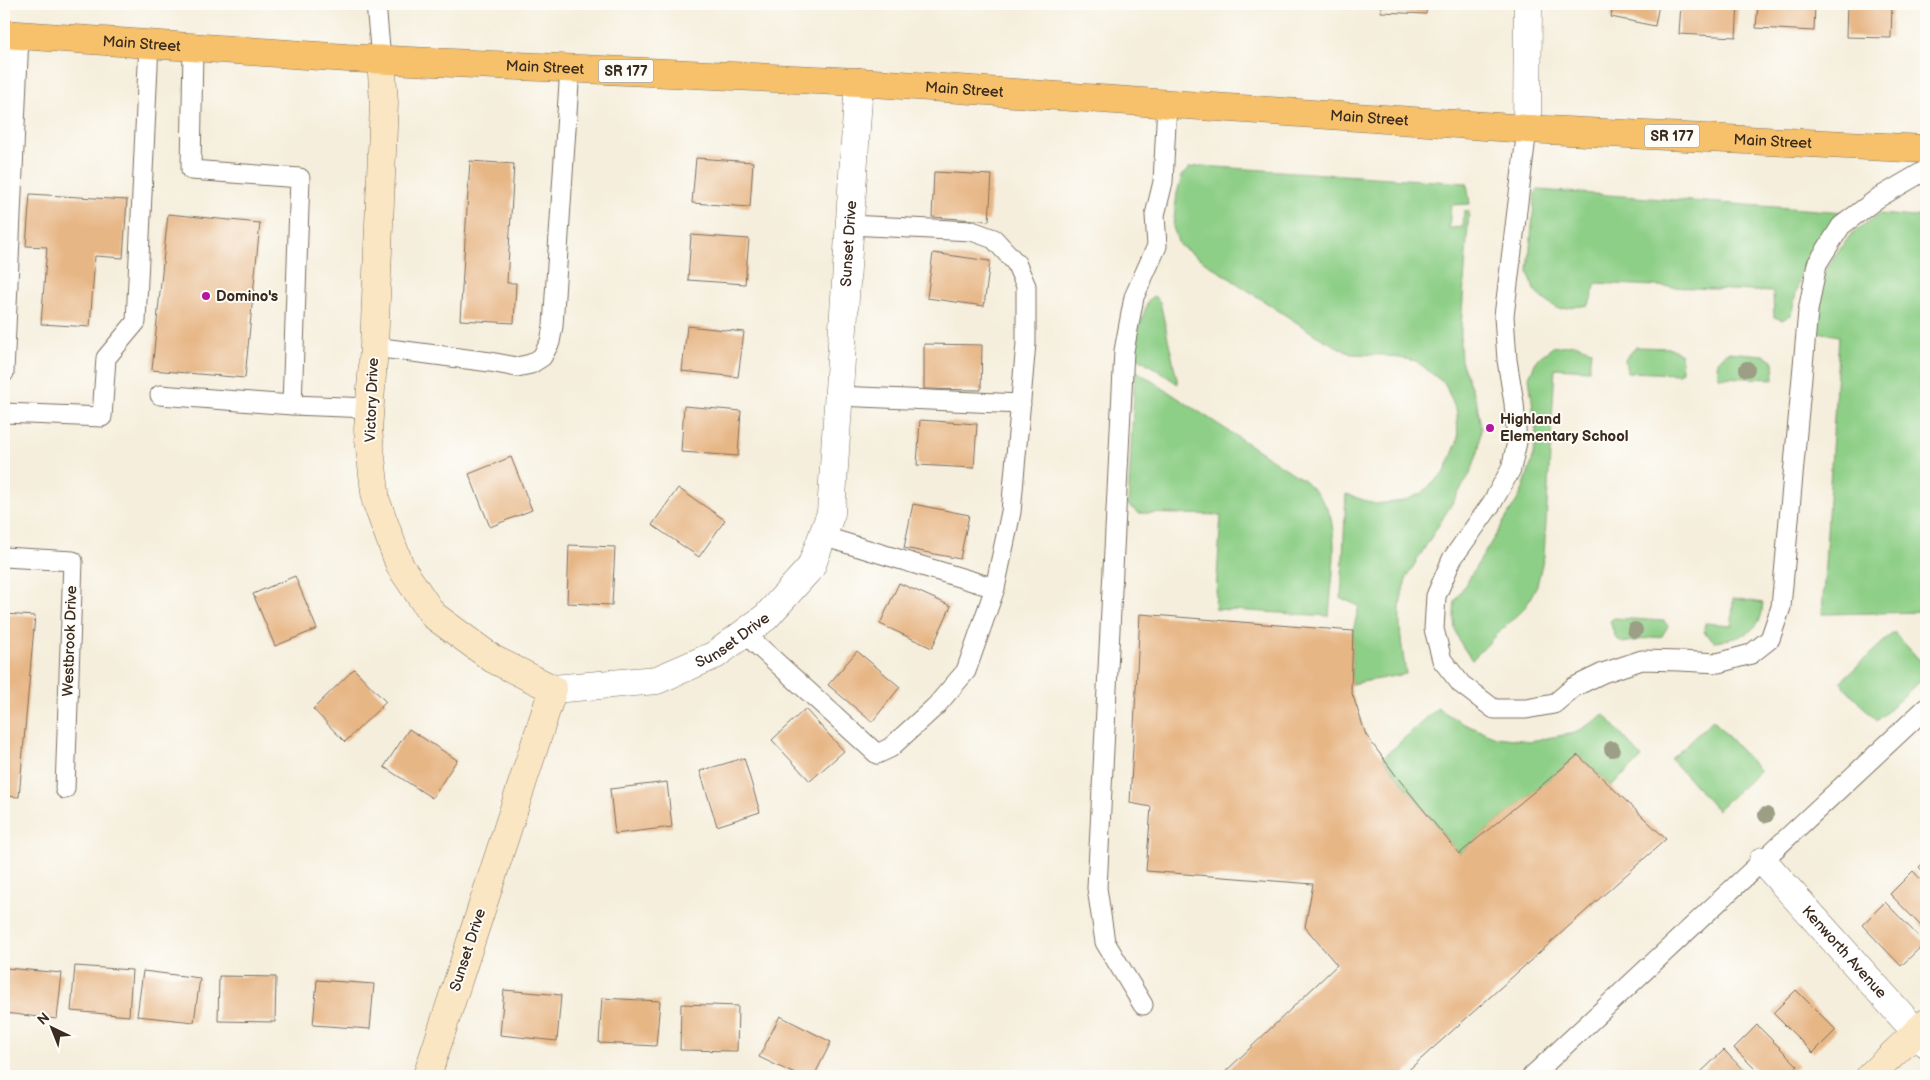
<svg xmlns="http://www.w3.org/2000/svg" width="1930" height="1080" font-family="'Balsamiq Sans',sans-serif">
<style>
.green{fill:#8ecf87;stroke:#647c52}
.building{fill:#e7b685}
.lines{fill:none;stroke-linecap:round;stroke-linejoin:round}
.lane-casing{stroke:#7c6f60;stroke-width:21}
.street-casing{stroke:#7c6f60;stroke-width:29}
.secondary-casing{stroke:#7c6f60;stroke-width:29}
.primary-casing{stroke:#7c6f60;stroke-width:29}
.lane{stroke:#fff;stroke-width:19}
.street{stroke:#fff;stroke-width:28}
.secondary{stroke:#fbe6c4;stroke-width:28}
.primary{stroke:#f6c16b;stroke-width:28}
.tree{fill:#9c9e85}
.poi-dot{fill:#b5179e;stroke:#fdfcf7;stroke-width:2}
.labels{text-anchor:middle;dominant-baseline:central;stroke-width:4;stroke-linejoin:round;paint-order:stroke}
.shield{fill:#fdfcf7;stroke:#75695f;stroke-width:1}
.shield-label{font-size:14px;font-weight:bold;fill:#3b2a1e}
.street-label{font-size:15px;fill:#3b2a1e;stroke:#fdfcf7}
.poi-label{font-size:15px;font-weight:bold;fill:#3b2a1e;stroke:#fdfcf7;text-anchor:start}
</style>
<rect width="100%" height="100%" fill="#fdfcf7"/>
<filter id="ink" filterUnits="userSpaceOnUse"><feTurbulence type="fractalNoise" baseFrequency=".02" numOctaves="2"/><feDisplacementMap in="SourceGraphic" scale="10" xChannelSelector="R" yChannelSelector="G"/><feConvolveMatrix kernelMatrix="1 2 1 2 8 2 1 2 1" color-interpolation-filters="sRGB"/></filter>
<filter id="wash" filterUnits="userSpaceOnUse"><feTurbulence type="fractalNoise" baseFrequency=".0096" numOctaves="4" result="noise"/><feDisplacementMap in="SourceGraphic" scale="20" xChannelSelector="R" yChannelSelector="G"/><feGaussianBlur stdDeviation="1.12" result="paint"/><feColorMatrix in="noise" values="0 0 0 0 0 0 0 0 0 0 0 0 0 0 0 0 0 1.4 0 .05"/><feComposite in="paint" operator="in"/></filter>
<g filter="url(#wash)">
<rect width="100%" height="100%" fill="#f5eedc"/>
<path class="green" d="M 1200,166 L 1467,183 L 1470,204 L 1451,205 L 1449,228 L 1463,227 L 1464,211 L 1469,211 L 1460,342 L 1461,361 L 1477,403 L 1481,428 L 1479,449 L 1470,474 L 1408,575 C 1394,608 1401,640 1406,674 L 1351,684 L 1353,631 L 1359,606 L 1341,598 L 1346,494 L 1375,504 L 1403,501 L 1422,493 L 1445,472 L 1458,440 L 1457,413 L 1445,384 L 1416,361 L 1382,355 L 1351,354 L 1317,336 L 1179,245 L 1173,227 L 1177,193 L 1182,176 L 1189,168 Z
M 1538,190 L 1844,212 L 1815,240 L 1801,273 L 1791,315 L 1782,320 L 1774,317 L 1773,292 L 1596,283 L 1589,305 L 1559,309 L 1546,301 L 1534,290 L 1528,271 L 1535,193 Z
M 1926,213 L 1926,612 L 1822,614 L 1839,336 L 1813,331 L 1825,270 L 1852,233 L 1879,214 L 1914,217 Z
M 1154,296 L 1160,302 L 1178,384 L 1136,356 L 1138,330 L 1149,299 Z
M 1575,344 L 1591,350 L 1589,370 L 1555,368 L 1544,556 L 1537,585 L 1526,606 L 1472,660 C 1455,637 1452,629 1455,601 L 1521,494 L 1532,462 L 1536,431 L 1529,377 L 1537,359 L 1553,347 Z
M 1636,347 L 1671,348 L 1681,354 L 1682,371 L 1679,374 L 1627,372 L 1625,359 Z
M 1728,352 L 1764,355 L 1773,360 L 1774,379 L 1718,377 L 1717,361 Z
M 1135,370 L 1305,481 C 1315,491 1328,504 1331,519 C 1338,550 1331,585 1329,616 L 1215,609 L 1221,515 L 1138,513 L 1128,505 Z
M 1733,598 L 1763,603 C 1762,608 1762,615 1760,619 C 1752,636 1731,640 1714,641 L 1704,632 L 1705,623 L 1732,625 Z
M 1614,618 L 1664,621 L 1668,626 L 1662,636 L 1622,643 L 1615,637 L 1610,621 Z
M 1894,632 L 1926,667 L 1926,675 L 1877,721 L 1840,682 Z
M 1437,708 L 1464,724 L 1496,737 L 1530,741 L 1575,733 L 1605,715 L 1642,758 L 1611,786 L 1578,755 L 1459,854 L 1383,758 Z
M 1713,720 L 1760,771 L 1717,810 L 1671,759 Z"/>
<g id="blocks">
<path class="building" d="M 1381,4 L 1427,4 L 1426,14 L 1381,12 Z
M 1613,4 L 1659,4 L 1655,26 L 1611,17 Z
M 1681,4 L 1738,4 L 1736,37 L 1679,34 Z
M 1758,4 L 1815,4 L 1814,31 L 1756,28 Z
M 1847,4 L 1892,4 L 1891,38 L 1846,37 Z
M 696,158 L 753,162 L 750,207 L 692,203 Z
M 470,161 L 514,164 L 507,283 L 516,283 L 514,323 L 460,320 Z
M 934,172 L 992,175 L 989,221 L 932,217 Z
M 30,194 L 127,200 L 123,258 L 95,256 L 90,327 L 41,324 L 47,247 L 26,246 Z
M 168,214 L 260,223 L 245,378 L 152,370 Z
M 691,235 L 749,239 L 745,284 L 688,280 Z
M 933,253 L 990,261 L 984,306 L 927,298 Z
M 687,326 L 744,332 L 738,377 L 682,371 Z
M 924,344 L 982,345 L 981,390 L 924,389 Z
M 684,406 L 741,411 L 738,456 L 681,452 Z
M 920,420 L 977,424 L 974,468 L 917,465 Z
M 511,457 L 532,510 L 490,527 L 469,474 Z
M 678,488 L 725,520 L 699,557 L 652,525 Z
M 913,504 L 969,515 L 960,559 L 904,548 Z
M 569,545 L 615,547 L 612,605 L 567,603 Z
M 295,576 L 317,629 L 275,646 L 253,594 Z
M 899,583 L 951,606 L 932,648 L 880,624 Z
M 4,614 L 35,616 L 19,797 L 4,796 Z
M 1140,614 L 1353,631 L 1351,690 L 1366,735 L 1397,777 L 1459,854 L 1578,755 L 1666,839 L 1402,1076 L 1225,1076 L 1223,1074 L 1337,965 L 1305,927 L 1313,884 L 1146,871 L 1151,807 L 1130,803 Z
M 857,651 L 900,687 L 872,722 L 828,685 Z
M 354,669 L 386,702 L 345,742 L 313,709 Z
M 805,709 L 844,751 L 810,781 L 772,740 Z
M 409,729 L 457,760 L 432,798 L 384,767 Z
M 744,758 L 760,812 L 717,826 L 700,771 Z
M 667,782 L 672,827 L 615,834 L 610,789 Z
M 1926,860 L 1926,875 L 1919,867 Z
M 1913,871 L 1926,885 L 1926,931 L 1890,894 Z
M 1885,902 L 1925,943 L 1901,966 L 1862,925 Z
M 75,966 L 132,970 L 129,1016 L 71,1011 Z
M 6,968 L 62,973 L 57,1019 L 4,1013 Z
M 143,971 L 200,978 L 194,1022 L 137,1016 Z
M 219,976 L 276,977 L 275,1022 L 218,1021 Z
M 317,980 L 374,984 L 370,1029 L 313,1025 Z
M 504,990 L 561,995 L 557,1041 L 500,1035 Z
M 1796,990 L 1836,1030 L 1813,1053 L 1773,1013 Z
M 602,998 L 660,1001 L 656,1046 L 599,1043 Z
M 681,1004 L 738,1006 L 737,1051 L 680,1050 Z
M 780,1016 L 831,1042 L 814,1076 L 799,1076 L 759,1057 Z
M 1757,1025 L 1798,1066 L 1786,1076 L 1762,1076 L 1734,1048 Z
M 1724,1050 L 1749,1076 L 1704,1076 L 1700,1073 Z"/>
</g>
</g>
<g filter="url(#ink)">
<use href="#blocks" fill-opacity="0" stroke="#7c6f60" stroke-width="1"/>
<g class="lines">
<defs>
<path id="lane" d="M 376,4 L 381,59
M 193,47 L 191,170 L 300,178 L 292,405 L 370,408
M 1527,129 L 1504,316 L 1507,360 L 1514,403 L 1517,442 L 1511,469 L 1492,503 L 1452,559 L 1436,596 L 1434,629 L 1442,660 L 1461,684 L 1494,709 L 1526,709 L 1554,704 L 1574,687 L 1603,673 L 1642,660 L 1680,661 L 1718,663 L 1751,654 L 1770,639 L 1781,607 L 1808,311 L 1817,264 L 1841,226 L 1878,198 L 1926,170
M 374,347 L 490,362 L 517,367 L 531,364 L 542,357 L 550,342 L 553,326 L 570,68
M 4,373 L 19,35
M 160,395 L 292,405
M 838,396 L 1021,404
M 4,413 L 102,417 L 106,358 L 136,322 L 149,44
M 822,536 L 995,588
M 4,557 L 73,561 L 65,789
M 744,633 L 877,754 L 890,748 L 936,706 L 966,671 L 995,588 L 1011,512 L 1026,343 L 1026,286 L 1016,263 L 994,239 L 972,231 L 849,225
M 1143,1005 L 1105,942 L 1097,888 L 1124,351 L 1134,297 L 1157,246 L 1155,215 L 1163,182 L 1167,104
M 1532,1076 L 1926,708"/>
<g id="street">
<path d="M 1527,129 L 1528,4"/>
<path id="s1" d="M 553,689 L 657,680 L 715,655 L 766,617 L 811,567 L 831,513 L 859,82"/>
<path id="s2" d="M 1763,861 L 1926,1043"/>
</g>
<path id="secondary" d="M 381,59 L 384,103 L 374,347 L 368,430 L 376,501 L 400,566 L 433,615 L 493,659 L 553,689 L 427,1076
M 1870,1076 L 1926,1023"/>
<g id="primary">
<path id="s3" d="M 4,34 L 347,58 L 859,82 L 1527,129 L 1926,149"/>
</g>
</defs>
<use href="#lane" class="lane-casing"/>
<use href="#street" class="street-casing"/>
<use href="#secondary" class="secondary-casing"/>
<use href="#primary" class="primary-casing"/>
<use href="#lane" class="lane"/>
<use href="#street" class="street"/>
<use href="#secondary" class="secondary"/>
<use href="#primary" class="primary"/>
</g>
<g class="tree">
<circle cx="1747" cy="369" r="8"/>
<circle cx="1635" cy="630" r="8"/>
<circle cx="1612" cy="749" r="8"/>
<circle cx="1766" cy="815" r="8"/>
</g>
</g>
<g class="poi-dot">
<circle cx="206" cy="296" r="5"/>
<circle cx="1490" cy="428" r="5"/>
</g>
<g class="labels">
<g class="shield">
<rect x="598.5" y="59.5" width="55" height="23" rx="4"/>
<rect x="1644.5" y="124.5" width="55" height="23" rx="4"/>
</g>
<g class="shield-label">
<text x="626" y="71">SR 177</text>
<text x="1672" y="136">SR 177</text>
</g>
<g class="street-label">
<text stroke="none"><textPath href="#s3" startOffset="138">Main Street</textPath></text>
<text stroke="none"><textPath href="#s3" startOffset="542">Main Street</textPath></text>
<text stroke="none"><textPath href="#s3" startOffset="962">Main Street</textPath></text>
<text stroke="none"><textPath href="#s3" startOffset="1368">Main Street</textPath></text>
<text stroke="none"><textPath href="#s3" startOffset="1772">Main Street</textPath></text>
<text stroke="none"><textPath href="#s1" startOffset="626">Sunset Drive</textPath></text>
<text transform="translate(372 400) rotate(-88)">Victory Drive</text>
<text stroke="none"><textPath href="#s1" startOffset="190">Sunset Drive</textPath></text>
<text transform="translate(70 641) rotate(-88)">Westbrook Drive</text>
<text transform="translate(468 950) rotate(-72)">Sunset Drive</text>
<text stroke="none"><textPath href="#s2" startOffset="122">Kenworth Avenue</textPath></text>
</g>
<g class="poi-label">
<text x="216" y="296">Domino's</text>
<text x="1500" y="419">Highland<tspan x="1500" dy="17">Elementary School</tspan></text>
</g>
</g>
<rect width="1930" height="1080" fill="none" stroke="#fdfcf7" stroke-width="20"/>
<g transform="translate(52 1028) rotate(317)" stroke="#fdfcf7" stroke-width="4" paint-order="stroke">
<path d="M0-4L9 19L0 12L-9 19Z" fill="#3b2a1e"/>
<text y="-8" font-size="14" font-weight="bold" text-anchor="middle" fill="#3b2a1e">N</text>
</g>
</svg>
